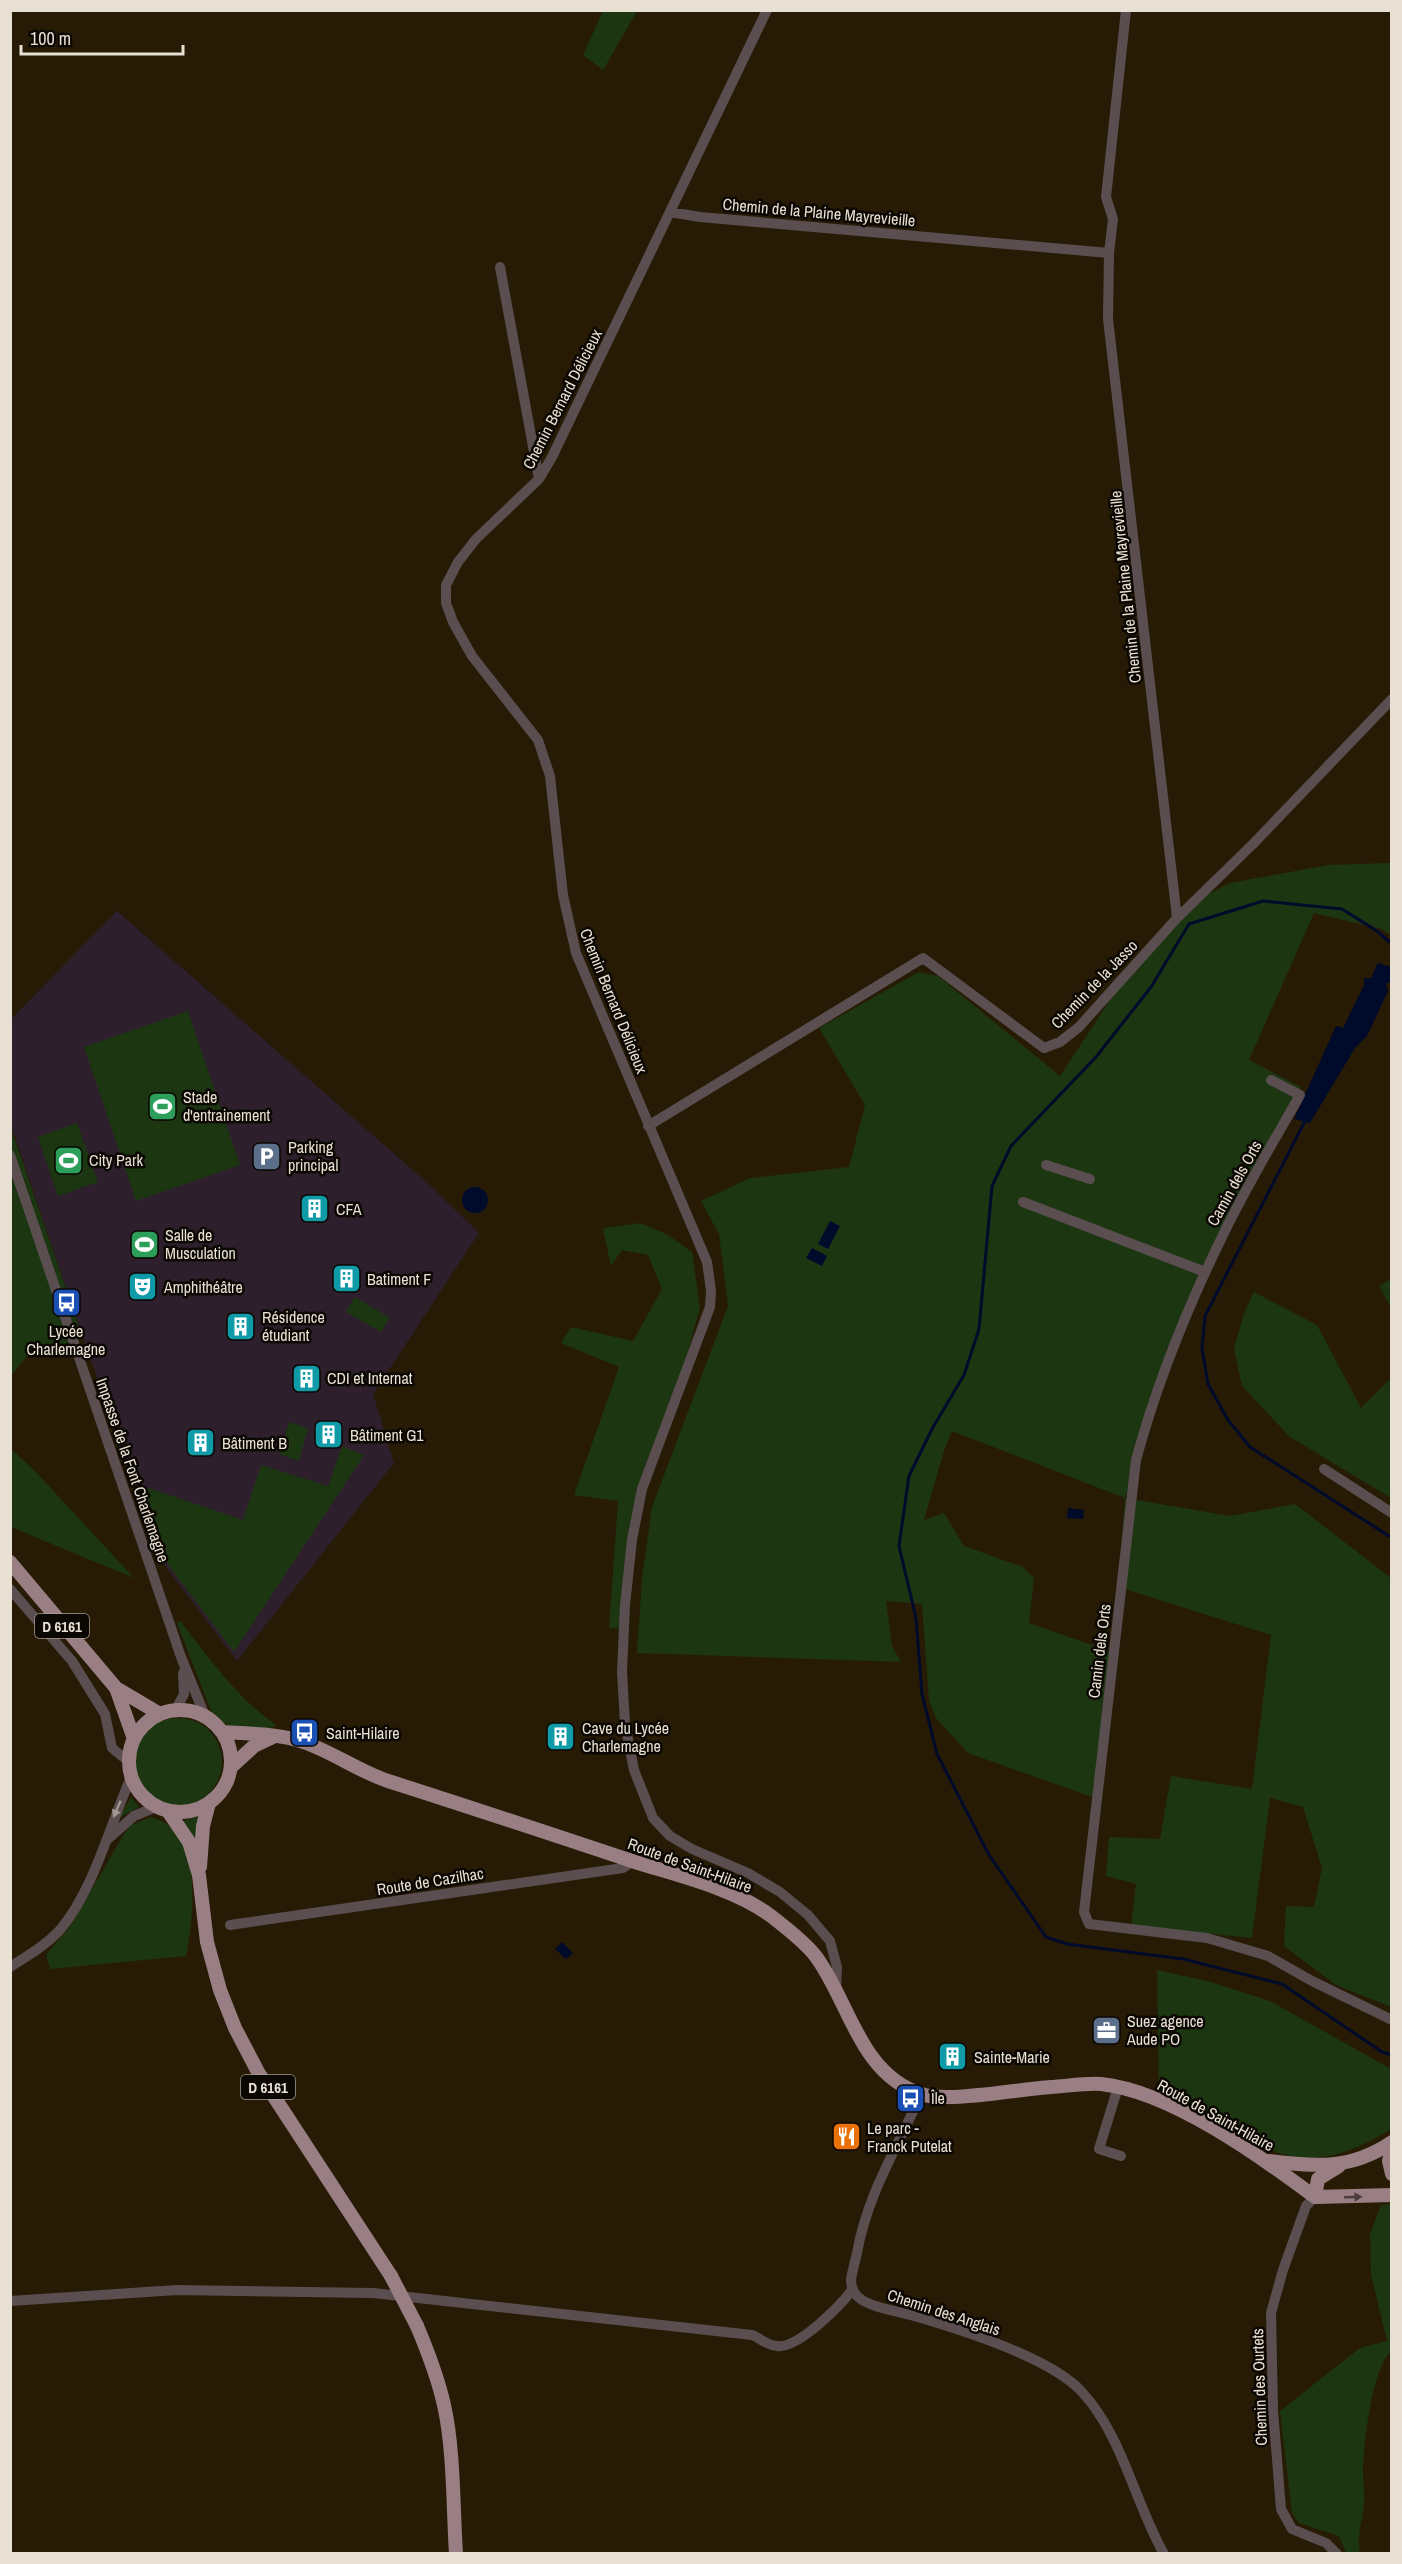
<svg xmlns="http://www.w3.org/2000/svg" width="1402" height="2564" font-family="'Archivo Narrow',sans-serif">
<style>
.education{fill:#2d1f2b}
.green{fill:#1d3612}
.water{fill:#000a2a}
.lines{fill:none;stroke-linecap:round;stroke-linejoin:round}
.stream{stroke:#000a2a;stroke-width:3}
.minor{stroke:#5b4e50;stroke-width:10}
.major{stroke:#997f83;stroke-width:14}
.major-bridge{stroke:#997f83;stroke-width:14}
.oneway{fill:#a29792}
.oneway2{fill:#4b3d3c}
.labels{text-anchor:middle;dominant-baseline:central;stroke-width:5;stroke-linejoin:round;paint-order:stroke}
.shield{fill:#0b0702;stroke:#a69f94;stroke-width:1.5}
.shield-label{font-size:15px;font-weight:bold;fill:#e8e0d3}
.street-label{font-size:16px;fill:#e8e0d3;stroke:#0b0702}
.poi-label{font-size:16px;fill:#e8e0d3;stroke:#0b0702;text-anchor:start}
</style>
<rect width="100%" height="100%" fill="#271b06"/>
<path class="education" d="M 117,911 L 430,1185 L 479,1233 L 373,1394 L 394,1463 L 237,1661 L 165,1566 L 82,1335 L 11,1125 L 10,1020 Z"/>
<path class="green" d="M 603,11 L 637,11 L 603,70 L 583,55 Z
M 1391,863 L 1391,935 L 1381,929 L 1314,913 L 1249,1060 L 1301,1087 L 1202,1267 L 1125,1498 L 1230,1516 L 1295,1504 L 1391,1578 L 1391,2007 L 1336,1985 L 1284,1946 L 1286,1906 L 1314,1907 L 1322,1868 L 1303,1807 L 1270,1798 L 1252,1938 L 1131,1926 L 1136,1884 L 1106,1876 L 1109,1837 L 1160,1839 L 1171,1776 L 1252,1789 L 1271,1635 L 1118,1587 L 1125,1498 L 952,1431 L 944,1451 L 924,1520 L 944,1513 L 964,1546 L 1023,1567 L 1034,1578 L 1029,1623 L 1109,1651 L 1095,1798 L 968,1753 L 936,1718 L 929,1701 L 922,1604 L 886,1601 L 892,1646 L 901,1662 L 637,1653 L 642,1578 L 652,1507 L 728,1306 L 719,1234 L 701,1201 L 750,1178 L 849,1167 L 865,1105 L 819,1028 L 919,972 L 938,976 L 1060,1076 L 1133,965 L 1185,906 L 1230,883 L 1328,865 Z
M 188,1011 L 240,1165 L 136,1201 L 84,1047 Z
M 77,1123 L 98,1182 L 58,1196 L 38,1137 Z
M 10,1125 L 82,1335 L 46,1354 L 39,1341 L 11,1376 Z
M 641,1223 L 668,1235 L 692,1252 L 700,1307 L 675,1401 L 642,1489 L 624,1629 L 609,1628 L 618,1501 L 574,1495 L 619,1367 L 561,1343 L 571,1327 L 633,1341 L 662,1289 L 648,1255 L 622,1250 L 611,1266 L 603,1228 Z
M 1391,1279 L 1391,1307 L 1379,1286 Z
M 1254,1292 L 1317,1325 L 1361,1408 L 1391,1378 L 1391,1498 L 1290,1437 L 1242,1386 L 1234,1349 L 1244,1313 Z
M 355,1297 L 390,1318 L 381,1332 L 346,1312 Z
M 289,1422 L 308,1428 L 299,1461 L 279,1454 Z
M 342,1446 L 364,1455 L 234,1652 L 168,1565 L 140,1485 L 243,1520 L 261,1465 L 328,1486 Z
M 10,1448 L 35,1471 L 134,1578 L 11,1527 Z
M 180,1621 C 210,1659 236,1697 276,1725 C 265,1733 234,1730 222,1722 C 218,1719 215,1715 211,1711 L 177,1623 Z
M134 1762a44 44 0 1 1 88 0a44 44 0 1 1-88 0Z
M 131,1797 L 139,1807 L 119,1818 Z
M 199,1816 L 196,1844 L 182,1821 Z
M 151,1817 C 204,1831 194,1915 186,1956 L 50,1969 L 46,1955 L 71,1925 L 124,1834 L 131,1825 Z
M 1157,1970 L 1211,1982 L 1270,2001 L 1391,2069 L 1391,2129 C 1356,2151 1315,2168 1273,2151 C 1257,2144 1244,2133 1229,2125 C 1207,2111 1182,2100 1159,2089 Z
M 1391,2204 L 1391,2351 C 1371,2371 1364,2442 1363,2471 C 1363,2482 1365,2493 1364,2503 C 1363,2520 1356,2537 1360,2553 L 1346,2553 L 1339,2536 L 1299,2523 L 1292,2513 L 1280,2411 L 1360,2348 L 1387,2341 L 1371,2275 L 1370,2234 L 1381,2205 Z"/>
<path class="water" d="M 1378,963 L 1391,967 L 1391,981 L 1386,984 L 1388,991 L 1367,1036 L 1355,1048 L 1310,1123 L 1294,1119 L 1336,1026 L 1343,1028 L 1364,985 L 1364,978 L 1371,978 Z
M462 1200a13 13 0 1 1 26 0a13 13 0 1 1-26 0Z
M 830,1221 L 840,1226 L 828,1249 L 818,1244 Z
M 812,1248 L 827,1256 L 822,1266 L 806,1258 Z
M 1068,1508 L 1084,1510 L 1083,1519 L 1067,1518 Z
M 562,1942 L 573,1953 L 566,1959 L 555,1949 Z"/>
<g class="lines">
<path class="stream" d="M 1392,944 L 1377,931 L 1342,909 L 1263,901 L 1189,924 L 1151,987 L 1096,1057 L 1011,1146 L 992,1186 L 979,1329 L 964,1375 L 932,1429 L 909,1476 L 899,1546 L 916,1618 L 922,1694 L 937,1754 L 989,1855 L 1046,1937 L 1067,1944 L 1183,1959 L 1282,1984 L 1382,2052 L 1392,2055
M 1306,1119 L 1205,1316 L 1202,1348 L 1208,1384 L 1228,1420 L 1250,1447 L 1392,1538"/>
<path class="minor" d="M 767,10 L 552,457 L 539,479 L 476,539 L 458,562 L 446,585 L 446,603 L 453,622 L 472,656 L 538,740 L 550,776 L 563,895 L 576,953 L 707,1262 L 711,1290 L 710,1307 L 642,1489 L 632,1540 L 625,1605 L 622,1671 L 625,1724 L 634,1770 L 653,1818 L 670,1836 L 692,1849 L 748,1873 L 780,1892 L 808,1915 L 830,1941 L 837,1967 L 836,1990
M 670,212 L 700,217 L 1109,253 L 1108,319 L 1177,918
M 1109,253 L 1113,219 L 1106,197 L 1126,10
M 500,267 L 539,479
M 1271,1080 L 1300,1095 C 1274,1141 1246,1187 1223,1235 C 1188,1306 1157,1383 1136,1460 L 1084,1912 L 1089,1924 L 1207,1938 L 1268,1956 L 1312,1981 L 1392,2020
M 648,1126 L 923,958 L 1044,1048 L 1060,1042 L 1079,1027 L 1177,918 L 1253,844 L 1392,699
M 10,1155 L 181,1657 L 205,1716
M 1046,1165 L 1090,1179
M 1023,1202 L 1205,1272
M 1324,1469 L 1392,1513
M 10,1589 L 72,1661 L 105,1714 L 112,1748 L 129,1762
M 176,1709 L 184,1694 L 183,1673
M 108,1839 L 134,1816 L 156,1807
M 230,1925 L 623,1868 L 633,1861
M 10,1967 C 27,1956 45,1946 59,1931 C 93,1892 110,1825 131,1777
M 1118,2087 L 1099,2149 L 1121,2156
M 921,2094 C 897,2149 868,2192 857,2253 C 855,2262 852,2272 851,2280 C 851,2286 854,2293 858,2297 C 871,2308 897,2311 914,2316 C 959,2329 1051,2358 1082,2392 C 1122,2435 1135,2503 1164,2554
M 1315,2197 L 1306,2206 L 1283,2270 L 1271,2313 L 1273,2410 L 1281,2509 L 1292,2529 L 1326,2543 L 1337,2554
M 10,2301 L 177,2290 L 373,2293 L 752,2335 C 760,2338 768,2346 777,2346 C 798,2349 840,2306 853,2289"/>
<path class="major" d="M 10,1562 L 116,1688 L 160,1714
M 116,1688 L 134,1739
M129 1761a51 51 0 1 1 102 0a51 51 0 1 1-102 0Z
M 223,1732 C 249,1734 277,1733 303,1742 C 333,1752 358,1771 388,1781 C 470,1807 551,1834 632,1861 C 675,1875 734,1888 771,1916 C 784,1926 808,1945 817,1958 C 850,2004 860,2074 921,2094 C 947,2103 1020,2089 1051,2087 C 1067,2086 1085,2083 1101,2084 C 1170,2091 1260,2156 1315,2197
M 231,1767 L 254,1746 L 273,1737
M 168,1811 L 189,1842 L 199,1875 L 207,1942 L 220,1990 L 235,2028 L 258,2072 L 391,2276
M 200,1867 L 203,1826 L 209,1803
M 1392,2149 L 1389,2161 L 1392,2174
M 1269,2161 C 1316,2167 1351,2170 1392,2142
M 1315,2197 L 1392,2195
M 1315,2197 L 1318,2179 L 1339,2166
M 417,2326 C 428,2352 438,2378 444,2405 C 454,2449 453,2508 456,2554"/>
<path class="major-bridge" d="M 391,2276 L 417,2326"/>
</g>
<defs><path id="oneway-solid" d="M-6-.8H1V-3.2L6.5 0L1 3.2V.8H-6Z" transform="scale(1.5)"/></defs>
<use class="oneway" href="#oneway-solid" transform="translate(117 1809) rotate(114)"/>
<use class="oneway2" href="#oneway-solid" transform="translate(1353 2197) rotate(-2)"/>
<defs>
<symbol id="stadium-square" viewBox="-11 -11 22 22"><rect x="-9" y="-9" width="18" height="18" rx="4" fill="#2e9e5b" stroke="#0b0702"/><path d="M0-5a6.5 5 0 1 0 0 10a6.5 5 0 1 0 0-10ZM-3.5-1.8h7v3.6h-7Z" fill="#fff"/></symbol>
<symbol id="parking-square" viewBox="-11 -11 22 22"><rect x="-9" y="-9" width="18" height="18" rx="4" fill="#5c6f8a" stroke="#0b0702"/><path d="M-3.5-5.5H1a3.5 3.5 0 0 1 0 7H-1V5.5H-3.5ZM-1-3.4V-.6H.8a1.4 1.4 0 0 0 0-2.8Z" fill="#fff"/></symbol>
<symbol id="building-square" viewBox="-11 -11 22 22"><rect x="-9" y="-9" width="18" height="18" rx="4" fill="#0f9aa8" stroke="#0b0702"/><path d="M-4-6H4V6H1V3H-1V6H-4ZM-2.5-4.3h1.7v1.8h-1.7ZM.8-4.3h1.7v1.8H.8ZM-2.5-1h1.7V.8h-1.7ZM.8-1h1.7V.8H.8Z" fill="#fff"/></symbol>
<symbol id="theatre-square" viewBox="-11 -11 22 22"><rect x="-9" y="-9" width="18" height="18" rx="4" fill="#0f9aa8" stroke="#0b0702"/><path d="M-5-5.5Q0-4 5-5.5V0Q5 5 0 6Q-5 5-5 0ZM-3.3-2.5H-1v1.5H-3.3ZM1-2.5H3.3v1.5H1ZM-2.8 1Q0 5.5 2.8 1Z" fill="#fff"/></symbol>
<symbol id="bus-square" viewBox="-11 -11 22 22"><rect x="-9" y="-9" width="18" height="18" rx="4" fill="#1a4fb4" stroke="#0b0702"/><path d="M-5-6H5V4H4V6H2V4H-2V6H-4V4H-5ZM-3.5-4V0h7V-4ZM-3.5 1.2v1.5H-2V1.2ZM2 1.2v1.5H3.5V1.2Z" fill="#fff"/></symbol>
<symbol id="office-square" viewBox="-11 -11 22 22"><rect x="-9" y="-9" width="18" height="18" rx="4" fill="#5c6f8a" stroke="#0b0702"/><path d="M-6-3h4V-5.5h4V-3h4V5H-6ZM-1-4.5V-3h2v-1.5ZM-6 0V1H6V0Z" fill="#fff"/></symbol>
<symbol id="restaurant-square" viewBox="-11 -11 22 22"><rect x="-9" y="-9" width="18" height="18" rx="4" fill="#e8710a" stroke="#0b0702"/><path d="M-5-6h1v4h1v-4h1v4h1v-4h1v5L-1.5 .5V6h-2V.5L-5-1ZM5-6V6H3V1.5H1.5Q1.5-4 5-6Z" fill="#fff"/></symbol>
</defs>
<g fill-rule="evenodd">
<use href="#stadium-square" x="146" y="1090" width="33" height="33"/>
<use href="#parking-square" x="250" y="1140" width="33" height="33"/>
<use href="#stadium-square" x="52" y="1144" width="33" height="33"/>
<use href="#building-square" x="298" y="1192" width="33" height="33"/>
<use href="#stadium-square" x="128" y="1228" width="33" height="33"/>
<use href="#building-square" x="330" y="1262" width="33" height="33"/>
<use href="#theatre-square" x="126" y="1270" width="33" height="33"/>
<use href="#bus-square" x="50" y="1286" width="33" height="33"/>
<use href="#building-square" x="224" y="1310" width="33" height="33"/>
<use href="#building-square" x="290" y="1362" width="33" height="33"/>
<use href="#building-square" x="312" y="1418" width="33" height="33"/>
<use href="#building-square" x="184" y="1426" width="33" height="33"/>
<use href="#bus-square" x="288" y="1716" width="33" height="33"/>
<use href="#building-square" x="544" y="1720" width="33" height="33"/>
<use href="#office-square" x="1090" y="2014" width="33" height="33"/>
<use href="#building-square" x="936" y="2040" width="33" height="33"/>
<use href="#bus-square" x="894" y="2082" width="33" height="33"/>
<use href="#restaurant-square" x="830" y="2120" width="33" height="33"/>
</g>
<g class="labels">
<g class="shield">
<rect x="35" y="1614" width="54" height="24" rx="4.5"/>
<rect x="241" y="2075" width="54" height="24" rx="4.5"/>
</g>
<g class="shield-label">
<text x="62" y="1626">D 6161</text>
<text x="268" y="2087">D 6161</text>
</g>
<g class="street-label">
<text transform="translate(819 212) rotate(5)">Chemin de la Plaine Mayrevieille</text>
<text transform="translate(562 399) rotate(-63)">Chemin Bernard Délicieux</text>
<text transform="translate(1125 587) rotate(-96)">Chemin de la Plaine Mayrevieille</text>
<text transform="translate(1094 984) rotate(-46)">Chemin de la Jasso</text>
<text transform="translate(614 1001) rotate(68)">Chemin Bernard Délicieux</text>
<text transform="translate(1234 1183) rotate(-61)">Camin dels Orts</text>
<text transform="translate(133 1470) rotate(71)">Impasse de la Font Charlemagne</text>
<text transform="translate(1099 1651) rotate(-83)">Camin dels Orts</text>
<text transform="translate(690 1865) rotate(20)">Route de Saint-Hilaire</text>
<text transform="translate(430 1881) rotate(-9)">Route de Cazilhac</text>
<text transform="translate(1216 2115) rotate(29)">Route de Saint-Hilaire</text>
<text transform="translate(944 2312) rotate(18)">Chemin des Anglais</text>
<text transform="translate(1259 2387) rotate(-92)">Chemin des Ourtets</text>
</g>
<g class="poi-label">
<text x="183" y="1097">Stade<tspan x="183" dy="18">d'entrainement</tspan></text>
<text x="288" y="1147">Parking<tspan x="288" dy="18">principal</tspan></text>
<text x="89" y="1160">City Park</text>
<text x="336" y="1209">CFA</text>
<text x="165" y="1235">Salle de<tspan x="165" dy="18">Musculation</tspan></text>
<text x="367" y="1279">Batiment F</text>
<text x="164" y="1287">Amphithéâtre</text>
<text x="262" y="1317">Résidence<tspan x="262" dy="18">étudiant</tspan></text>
<text x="66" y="1331" text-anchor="middle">Lycée<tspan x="66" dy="18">Charlemagne</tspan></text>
<text x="327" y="1378">CDI et Internat</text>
<text x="350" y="1435">Bâtiment G1</text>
<text x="222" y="1443">Bâtiment B</text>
<text x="582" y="1728">Cave du Lycée<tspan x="582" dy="18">Charlemagne</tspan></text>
<text x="326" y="1733">Saint-Hilaire</text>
<text x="1127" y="2021">Suez agence<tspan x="1127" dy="18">Aude PO</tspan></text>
<text x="974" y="2057">Sainte-Marie</text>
<text x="931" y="2098">Île</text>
<text x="867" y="2128">Le parc -<tspan x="867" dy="18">Franck Putelat</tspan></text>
</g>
</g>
<rect width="1402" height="2564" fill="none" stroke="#e8e0d3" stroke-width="24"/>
<path d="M21 45v9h162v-9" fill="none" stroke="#e8e0d3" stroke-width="3"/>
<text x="30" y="45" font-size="18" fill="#e8e0d3" stroke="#0b0702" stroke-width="4.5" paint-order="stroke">100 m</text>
</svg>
